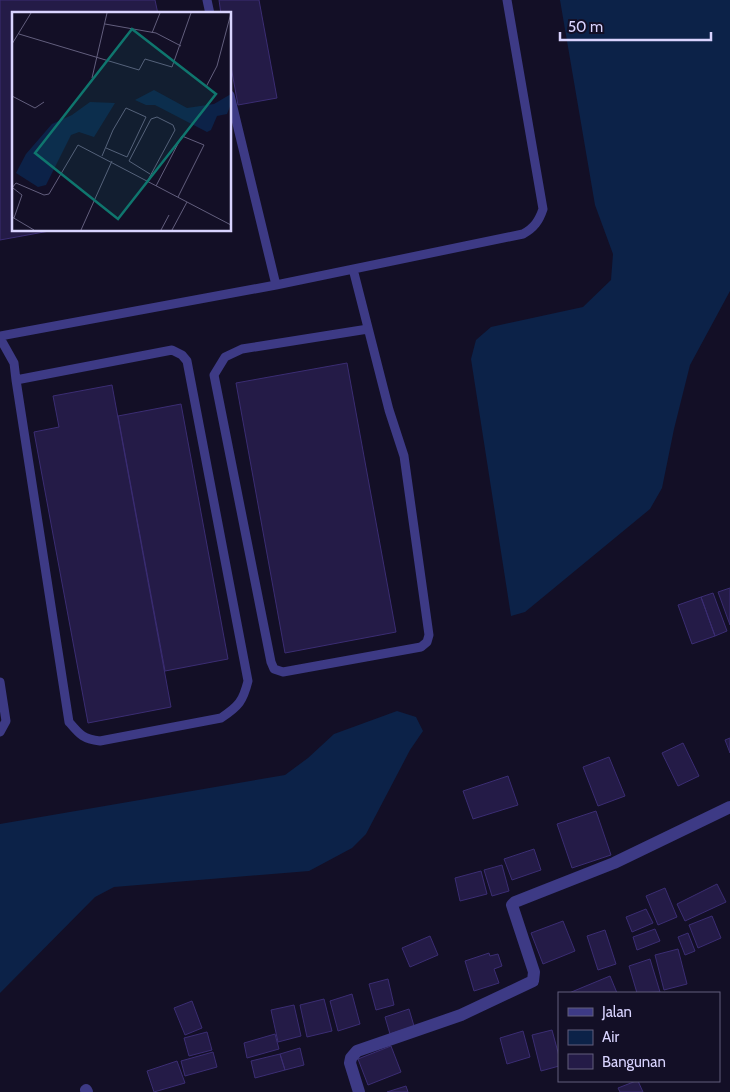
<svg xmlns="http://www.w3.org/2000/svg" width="730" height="1092" font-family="Cabin,sans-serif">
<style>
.water{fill:#0c2248}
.building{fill:#241b47;stroke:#3b2d73}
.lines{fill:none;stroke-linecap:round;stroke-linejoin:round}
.service{stroke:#3d3a85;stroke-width:9}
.minor{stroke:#3d3a85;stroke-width:12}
.inset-road{fill:none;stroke:#625e7d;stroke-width:1}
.view{fill:#0f766e;fill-opacity:0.15;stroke:#0f766e;stroke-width:2.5}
.inset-edge{fill:none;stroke:#d9d4ff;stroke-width:2.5}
</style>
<rect width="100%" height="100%" fill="#130f26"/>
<path class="water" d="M 560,0 L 730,0 L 730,291 L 690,365 L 674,429 L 662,488 L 650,509 L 525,612 L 511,616 L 471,359 L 476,340 L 491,327 L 583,307 L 611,280 L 613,254 L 595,205 Z
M 397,711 L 416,717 L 423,731 L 410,750 L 366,834 L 352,848 L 309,871 L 114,887 L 95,897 L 0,993 L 0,824 L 285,775 L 308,758 L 334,734 Z"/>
<path class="building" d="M 0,0 L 155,0 L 158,14 L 14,14 L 14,230 L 55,230 L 0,240 Z
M 219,0 L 259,0 L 277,98 L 238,105 L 230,61 L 230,14 L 221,14 Z
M 347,363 L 396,632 L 285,653 L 236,383 Z
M 112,385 L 171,707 L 88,723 L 34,432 L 59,427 L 53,396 Z
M 181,404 L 228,659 L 165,671 L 118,416 Z
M 730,588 L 730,625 L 718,592 Z
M 713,593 L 727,631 L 715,636 L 701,597 Z
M 701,597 L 715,636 L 692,644 L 678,605 Z
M 730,738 L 730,753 L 725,740 Z
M 683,743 L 699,776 L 678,786 L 662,753 Z
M 609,757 L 625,796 L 598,806 L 583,767 Z
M 508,776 L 518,805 L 473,819 L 463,791 Z
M 596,811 L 611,855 L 572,868 L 557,824 Z
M 534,849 L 541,870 L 512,880 L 504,859 Z
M 502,865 L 509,891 L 492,896 L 484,870 Z
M 481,871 L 487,894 L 460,901 L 455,878 Z
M 717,884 L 726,902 L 685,921 L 677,904 Z
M 665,888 L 677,917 L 658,925 L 646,896 Z
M 646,909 L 653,923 L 632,932 L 626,917 Z
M 712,916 L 721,938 L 698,948 L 689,925 Z
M 563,921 L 575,951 L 543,964 L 531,933 Z
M 655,929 L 660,941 L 637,950 L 633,937 Z
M 605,930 L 616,964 L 598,970 L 587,936 Z
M 688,933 L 695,951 L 685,955 L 678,937 Z
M 430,936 L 438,955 L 410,967 L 402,948 Z
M 678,949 L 687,984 L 664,990 L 655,955 Z
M 489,953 L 490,956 L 498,954 L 502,966 L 494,969 L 499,983 L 474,991 L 465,961 Z
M 650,959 L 660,992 L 637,993 L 629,966 Z
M 610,976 L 617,993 L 569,993 Z
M 388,979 L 394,1005 L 376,1010 L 369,984 Z
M 352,994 L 360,1024 L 338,1031 L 330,1001 Z
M 324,999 L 332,1031 L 307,1037 L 300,1005 Z
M 192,1001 L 202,1028 L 185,1035 L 174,1008 Z
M 294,1005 L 301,1036 L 278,1042 L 271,1010 Z
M 409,1009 L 414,1026 L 390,1034 L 385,1017 Z
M 552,1030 L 559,1056 L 559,1066 L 541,1071 L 532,1035 Z
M 523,1031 L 530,1057 L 507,1064 L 500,1038 Z
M 207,1032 L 212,1050 L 189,1056 L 184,1038 Z
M 275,1034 L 279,1049 L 247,1058 L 244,1043 Z
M 391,1046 L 401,1072 L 368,1085 L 358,1059 Z
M 300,1048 L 304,1065 L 285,1070 L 280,1054 Z
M 213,1052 L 217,1067 L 185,1076 L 181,1061 Z
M 280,1054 L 285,1070 L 255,1078 L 251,1061 Z
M 177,1061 L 185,1083 L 154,1092 L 147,1071 Z
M 636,1081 L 638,1081 L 643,1092 L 620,1092 L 618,1088 Z
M 406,1086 L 408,1092 L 387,1092 Z"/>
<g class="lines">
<path class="service" d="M 207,0 L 210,14
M 230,95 L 276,285
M 353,269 L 389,410 L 404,456 L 429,635 L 427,642 L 421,647 L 283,672 L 274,669 L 271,662 L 214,375 L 225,357 L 242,349 L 368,329
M 0,336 L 276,285 L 523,234 C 534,228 539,221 543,209 L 507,0
M 0,338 L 14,363 L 16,380 L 69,722 C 80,735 83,739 100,741 L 221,718 C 239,706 243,701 248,681 L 187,361 L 182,355 L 172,350 L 16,380
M 0,682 L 6,721 L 0,732"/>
<path class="minor" d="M 86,1090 L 87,1092
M 359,1092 L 350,1063 L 351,1058 L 357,1051 L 461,1015 L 533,981 L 534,972 L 512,905 L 515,902 L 614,863 L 730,807"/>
</g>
<g transform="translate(12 12)">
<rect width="219" height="219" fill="#130f26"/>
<path d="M 142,78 L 175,96 L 202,92 L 219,82 L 219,92 L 215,102 L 205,104 L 199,118 L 195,120 L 143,93 L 134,93 L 123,88 ZM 78,90 L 103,91 L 82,125 L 67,120 L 59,123 L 34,173 L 26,175 L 4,161 L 14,142 L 40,112 L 60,103 Z" fill="#0c2248"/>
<path class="inset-road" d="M 93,12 L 144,21 L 169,34M 140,21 L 148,1M 7,22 L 127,58 L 133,47 L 160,55 L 179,1M 0,32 L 19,1M 80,66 L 95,1M 194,75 L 205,54 L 219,1M 0,84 L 23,96 L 32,90M 90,144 L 101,118 L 114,96 L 134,105 L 115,145 L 94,136M 136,168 L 163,118 L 161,113 L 145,105 L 139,107 L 117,149 L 138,162M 144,174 L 170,124 L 192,133 L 166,185M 0,176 L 4,171 L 32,183 L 37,182 L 66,133 L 219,213M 1,176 L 10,183 L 2,206M 0,205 L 22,218M 69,218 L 100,149M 149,218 L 157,203M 160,218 L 175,190"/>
<path class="view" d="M 120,17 L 204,82 L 106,207 L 23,141 Z"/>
<rect width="219" height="219" class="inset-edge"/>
</g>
<rect x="558" y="992" width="162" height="90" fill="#130f26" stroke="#625e7d"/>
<rect x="568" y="1008" width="25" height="8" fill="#3d3a85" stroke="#625e7d"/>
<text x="602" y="1017" font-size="15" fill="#d9d4ff">Jalan</text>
<rect x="568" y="1030" width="25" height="15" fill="#0c2248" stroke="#625e7d"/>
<text x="602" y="1042" font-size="15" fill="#d9d4ff">Air</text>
<rect x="568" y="1054" width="25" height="15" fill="#241b47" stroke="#625e7d"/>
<text x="602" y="1067" font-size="15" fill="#d9d4ff">Bangunan</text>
<path d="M560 32v8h151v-8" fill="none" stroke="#d9d4ff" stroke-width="2.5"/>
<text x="568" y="32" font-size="15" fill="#d9d4ff" stroke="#130f26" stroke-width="4" paint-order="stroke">50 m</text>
</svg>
